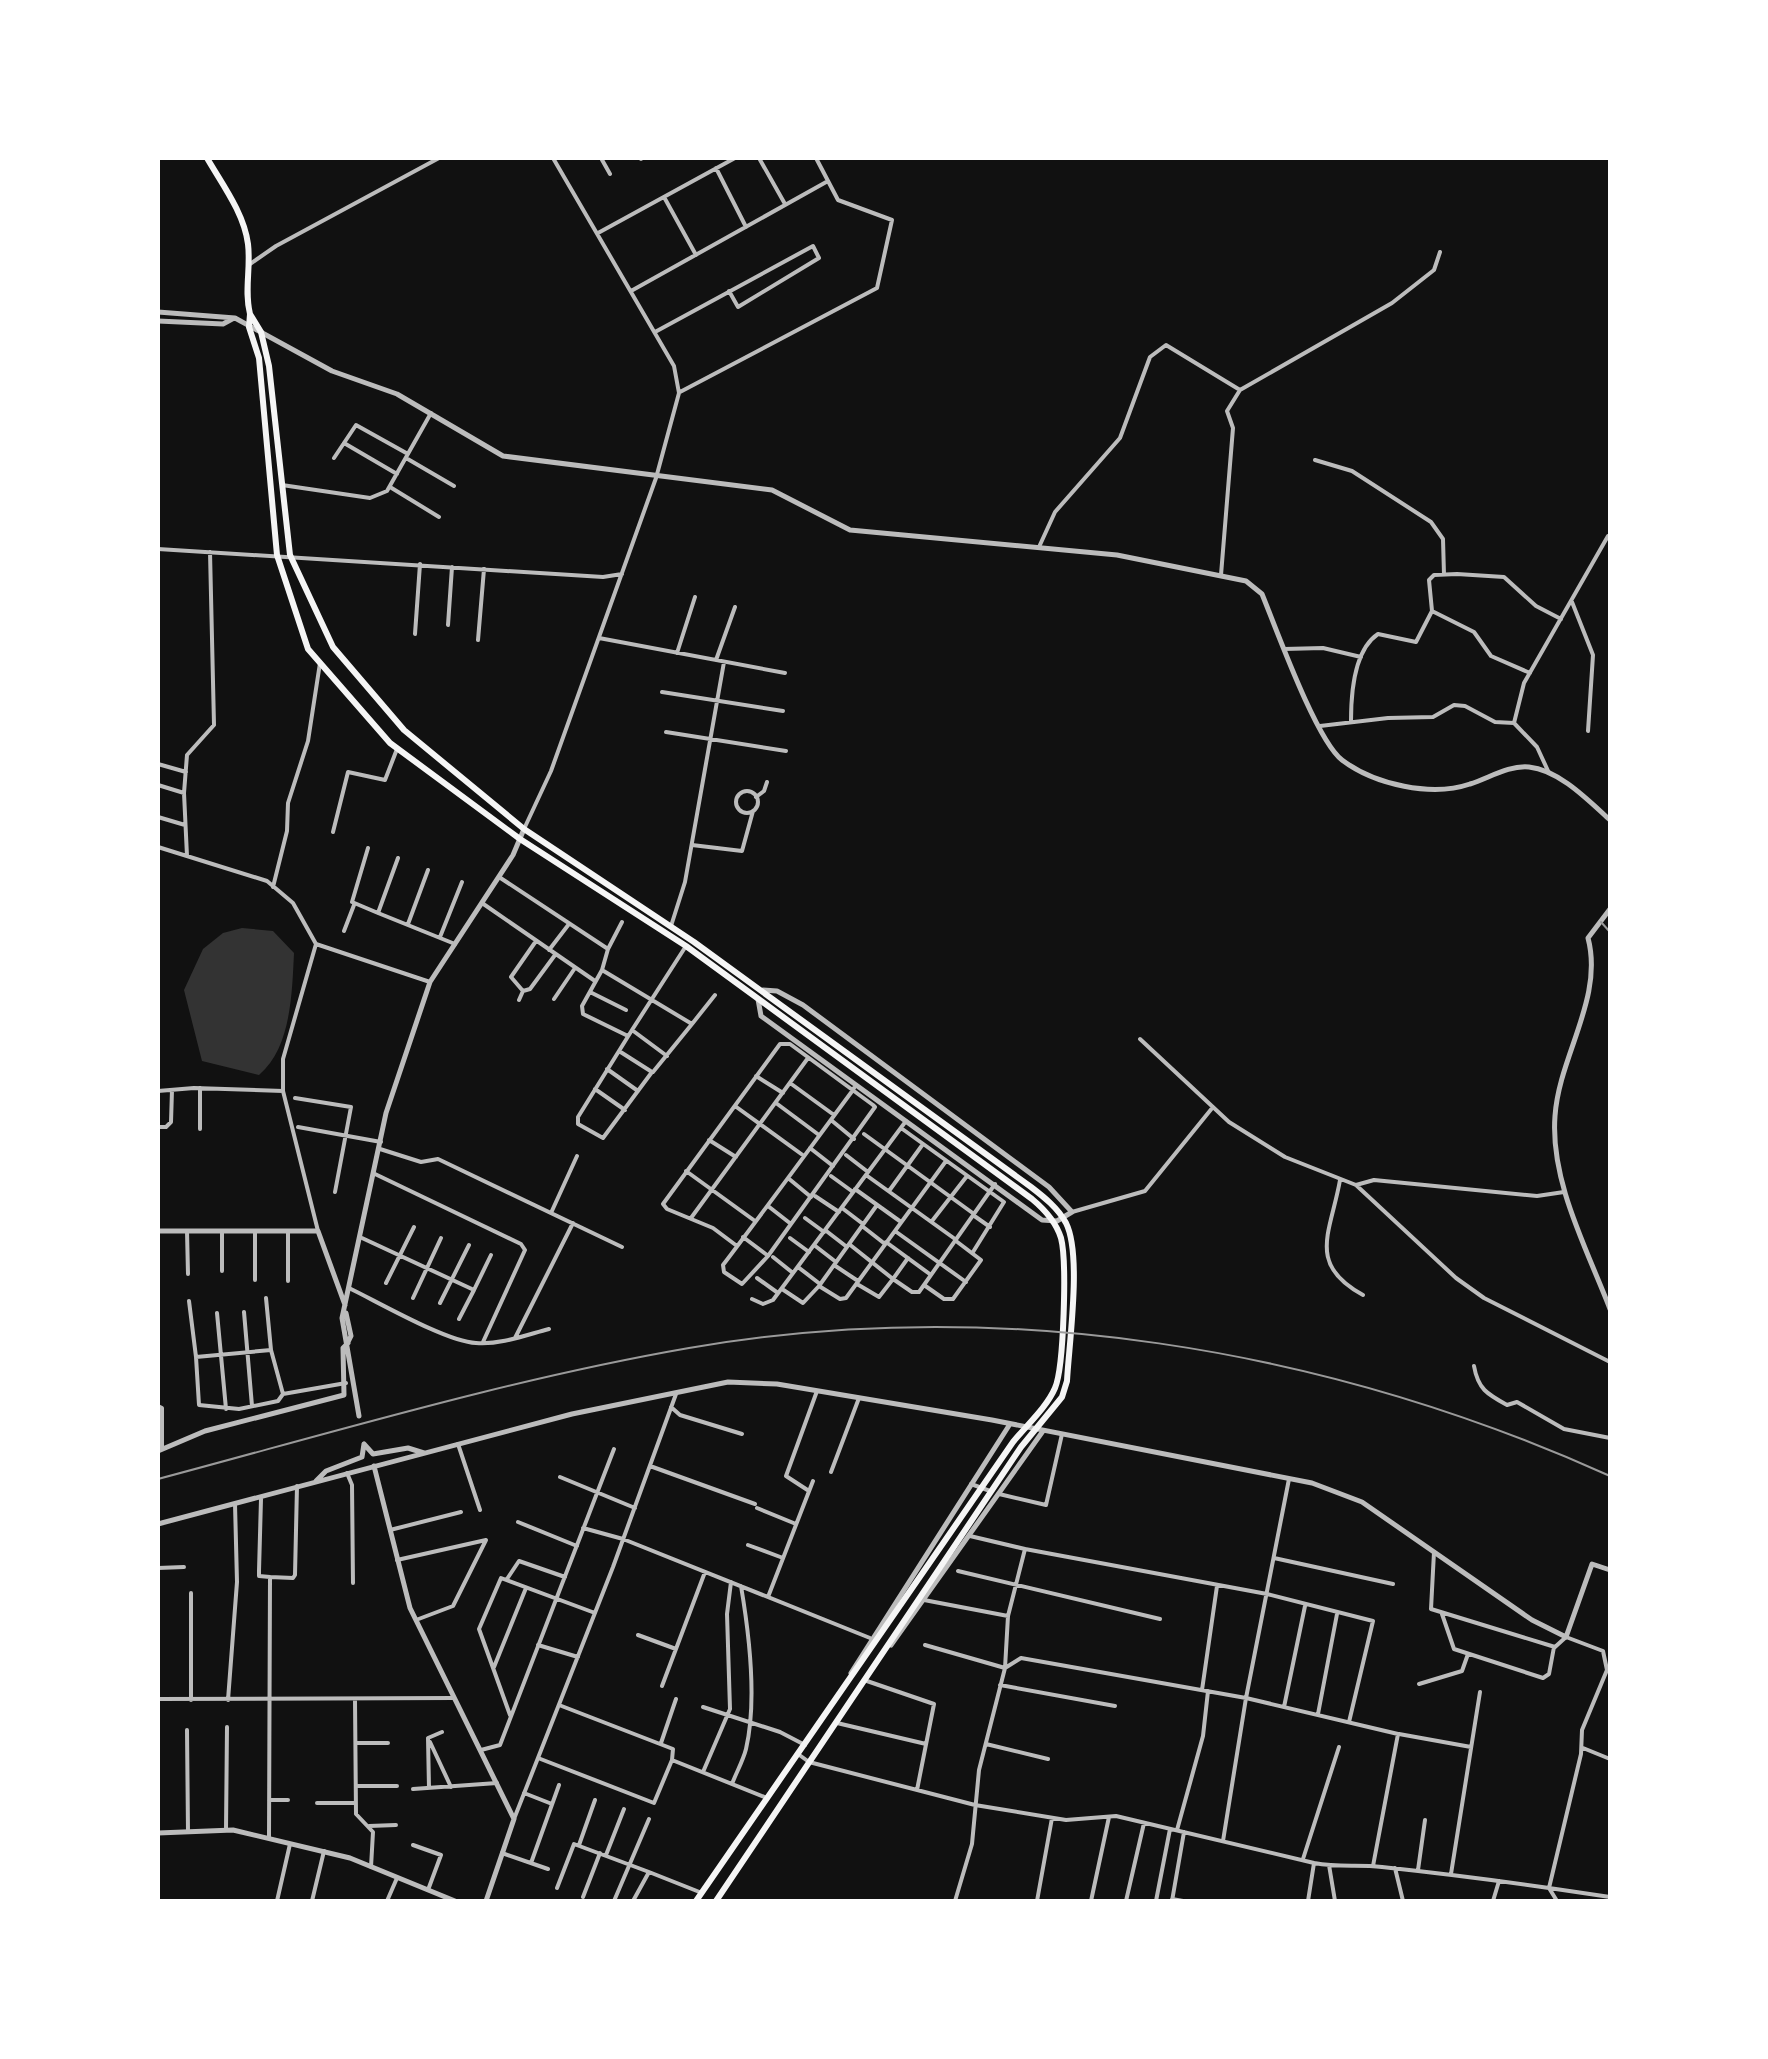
<svg xmlns="http://www.w3.org/2000/svg" width="1768" height="2059" font-family="'Golos Text',sans-serif">
<style>
.water{fill:#333}
.lines{fill:none;stroke-linecap:round;stroke-linejoin:round}
.minor{stroke:#bcbcbc;stroke-width:4}
.tertiary{stroke:#bcbcbc;stroke-width:5}
.secondary{stroke:#f5f5f5;stroke-width:6}
.rail{stroke:#9a9a9a;stroke-width:2}
</style>
<rect width="100%" height="100%" fill="#111"/>
<path class="water" d="M 242,928 L 273,931 L 294,953 C 292,994 291,1048 259,1075 L 202,1061 L 184,990 L 203,949 L 223,933 Z"/>
<g class="lines">
<path class="minor" d="M 601,158 L 610,174
M 641,158 L 641,159
M 759,158 L 785,204
M 716,168 L 746,227
M 664,197 L 696,255
M 598,233 L 735,158
M 250,264 L 276,246 L 439,158
M 631,291 L 828,181
M 655,332 L 813,246 L 819,258 L 738,307 L 729,291
M 680,392 L 877,288 L 892,220 L 838,200 L 816,158
M 344,443 L 397,474
M 334,458 L 356,425 L 408,454
M 406,458 L 454,486
M 1315,460 L 1352,471 L 1431,522 L 1443,539 L 1444,575
M 282,485 L 370,498 L 387,491 L 431,413
M 390,487 L 439,517
M 1039,547 L 1055,512 L 1120,438 L 1150,357 L 1166,345 L 1240,390
M 158,549 L 603,577 L 622,574
M 1221,575 L 1233,428 L 1227,411 L 1240,390 L 1392,303 L 1434,270 L 1440,252
M 1572,602 L 1593,655 L 1588,731
M 448,625 L 452,567
M 415,634 L 420,564
M 599,638 L 785,673
M 478,640 L 484,569
M 1284,649 L 1323,648 L 1361,657
M 677,653 L 695,597
M 716,660 L 735,607
M 1530,673 L 1491,656 L 1474,632 L 1432,611 L 1429,580 L 1434,575 L 1457,574 L 1504,577 L 1536,606 L 1561,619
M 662,692 L 783,711
M 1351,721 C 1351,694 1354,650 1378,634 L 1416,642 L 1432,611
M 1320,726 L 1388,718 L 1433,717 L 1454,705 L 1465,706 L 1495,722 L 1514,723
M 666,732 L 786,751
M 158,764 L 186,772
M 1549,773 L 1537,747 L 1514,723 L 1524,683 L 1608,536
M 158,785 L 184,793
M736 802a11 11 0 1 1 22 0a11 11 0 1 1-22 0Z
M 756,797 L 764,791 L 767,782
M 158,817 L 185,825
M 524,829 L 551,771 L 656,478 L 679,393 L 674,366 L 553,158
M 333,832 L 348,772 L 385,780 L 397,749
M 692,845 L 742,851 L 753,811
M 158,847 L 267,881 L 293,903 L 316,944 L 430,982
M 368,848 L 352,902 L 378,913
M 187,856 L 184,793 L 187,755 L 214,725 L 210,552
M 398,858 L 378,913 L 455,944
M 499,877 L 608,949
M 273,887 L 287,831 L 288,803 L 308,741 L 320,663
M 482,903 L 595,981
M 408,924 L 428,870
M 671,926 L 685,882 L 724,662
M 344,931 L 354,905
M 440,937 L 462,882
M 316,944 L 283,1059 L 283,1091 L 318,1231
M 549,950 L 569,924
M 602,970 L 608,949 L 622,922
M 523,991 L 530,989 L 555,955
M 590,992 L 626,1010
M 554,999 L 575,968
M 519,1000 L 523,991 L 511,977 L 536,941
M 632,1030 L 667,1056
M 628,1036 L 583,1014 L 582,1006 L 602,970 L 692,1024 L 715,995
M 1140,1039 L 1229,1122 L 1285,1157 L 1356,1185 L 1456,1278 L 1484,1298 L 1610,1362
M 619,1051 L 652,1072 L 603,1138 L 578,1124 L 578,1117 C 596,1088 614,1059 632,1030 L 686,946
M 607,1069 L 638,1091
M 653,1072 L 692,1024
M 756,1076 L 783,1093
M 790,1083 L 834,1115
M 200,1088 L 200,1129
M 595,1089 L 625,1110
M 158,1091 L 194,1088 L 283,1091
M 295,1098 L 351,1107 L 335,1192
M 776,1103 L 819,1135
M 735,1106 L 804,1156
M 831,1120 L 854,1139
M 158,1127 L 166,1127 L 171,1122 L 172,1090
M 298,1127 L 381,1142
M 901,1128 L 1004,1202 L 973,1252
M 864,1134 L 974,1214
M 709,1140 L 736,1157
M 810,1148 L 833,1166
M 380,1149 L 421,1162 L 438,1159 L 622,1247
M 846,1155 L 868,1172
M 686,1171 L 755,1221
M 375,1174 L 521,1244 L 525,1250 L 483,1342
M 866,1175 L 955,1239
M 831,1176 L 853,1192
M 788,1178 L 811,1197
M 1340,1180 C 1331,1232 1306,1264 1363,1295
M 1356,1185 L 1374,1180 L 1537,1196 L 1564,1192
M 855,1189 L 901,1222
M 889,1191 L 923,1144
M 815,1196 L 839,1212
M 768,1206 L 791,1224
M 842,1208 L 863,1224
M 1072,1212 L 1145,1191 L 1213,1107
M 551,1213 L 577,1156
M 973,1215 L 990,1227
M 691,1218 L 808,1058
M 805,1218 L 824,1232
M 932,1221 L 967,1176
M 862,1226 L 885,1244
M 825,1230 L 847,1247
M 187,1231 L 188,1274
M 222,1231 L 222,1271
M 895,1231 L 966,1282
M 743,1237 L 767,1255
M 362,1238 L 474,1290 L 491,1255
M 790,1238 L 809,1252
M 886,1242 L 931,1275
M 849,1244 L 893,1279 L 908,1258
M 814,1245 L 836,1262
M 737,1246 L 713,1228 L 667,1209 L 663,1204 L 780,1044 L 790,1044 L 873,1105 L 875,1107 L 768,1256 L 742,1284 L 724,1272 L 723,1265 C 767,1207 810,1148 853,1090 L 854,1088
M 773,1257 L 793,1273
M 834,1265 L 858,1281
M 798,1267 L 820,1284
M 757,1278 L 778,1293
M 255,1280 L 255,1231
M 288,1281 L 288,1231
M 386,1283 L 414,1227
M 857,1284 L 879,1297 L 893,1279 L 912,1292 L 919,1292 L 995,1184
M 924,1285 L 944,1299 L 953,1299 L 981,1260 L 956,1241
M 819,1286 L 877,1205
M 349,1288 C 378,1302 447,1342 476,1343 C 500,1345 526,1335 549,1329
M 782,1289 L 803,1303 L 819,1286 L 840,1299 L 846,1298 L 946,1161
M 266,1298 L 271,1350 L 283,1394 L 346,1383
M 413,1298 L 441,1238
M 752,1299 L 763,1304 L 773,1300 L 906,1121
M 189,1301 L 196,1357
M 440,1303 L 469,1245
M 244,1312 L 252,1406
M 217,1313 L 226,1409
M 459,1319 L 474,1290
M 515,1338 L 573,1223
M 271,1350 L 196,1357 L 199,1405 L 239,1409 L 278,1401 L 283,1394
M 1474,1366 C 1478,1389 1487,1394 1507,1405 L 1517,1402 L 1564,1429 L 1610,1438
M 158,1406 L 162,1408 L 162,1449
M 671,1407 L 680,1415 L 742,1434
M 458,1444 L 480,1510
M 650,1466 L 755,1504
M 831,1472 L 859,1398
M 347,1473 L 352,1485 L 353,1583
M 560,1477 L 635,1508
M 971,1484 L 990,1491
M 809,1491 L 786,1476 L 817,1391
M 999,1494 L 1046,1505 L 1062,1434
M 261,1499 L 259,1571 L 259,1576 L 270,1577 L 269,1838
M 757,1508 L 796,1524
M 518,1522 L 577,1546
M 583,1528 L 623,1539 L 870,1638
M 390,1530 L 461,1512
M 970,1536 L 1025,1549
M 748,1545 L 783,1558
M 1434,1552 L 1431,1609 L 1555,1647 L 1566,1637 L 1603,1651 L 1607,1670 L 1582,1730 L 1581,1754 L 1549,1888 L 1610,1897
M 1274,1558 L 1393,1584
M 397,1560 L 486,1540 L 453,1606 L 416,1620
M 158,1568 L 184,1567
M 958,1571 L 1160,1619
M 270,1577 L 293,1578 L 295,1575 L 297,1486
M 507,1579 L 519,1561 L 565,1577
M 768,1597 L 813,1481
M 924,1600 L 1008,1616
M 1442,1614 L 1454,1649 L 1543,1678 L 1549,1674 L 1554,1647
M 638,1635 L 676,1649
M 538,1645 L 578,1657
M 925,1645 L 1005,1668 L 1008,1616 L 1025,1549 L 1267,1594 L 1373,1621 L 1349,1722
M 494,1667 L 526,1588
M 864,1680 L 934,1704 L 917,1790
M 1419,1684 L 1462,1671 L 1468,1654
M 1000,1685 L 1115,1706
M 662,1686 L 705,1572
M 1202,1690 L 1217,1586
M 158,1699 L 454,1698
M 191,1700 L 191,1593
M 228,1700 L 237,1582 L 235,1504
M 355,1700 L 356,1814 L 373,1832 L 371,1867
M 559,1705 L 673,1749 L 672,1760
M 703,1707 L 780,1732 L 805,1745
M 1284,1707 L 1305,1606
M 1318,1714 L 1337,1614
M 510,1715 L 479,1629 L 501,1578 L 595,1613
M 837,1723 L 926,1744
M 187,1730 L 188,1832
M 1399,1734 L 1471,1747
M 430,1742 L 451,1787
M 356,1743 L 388,1743
M 661,1743 L 676,1699
M 986,1744 L 1048,1759
M 1583,1748 L 1610,1759
M 481,1750 L 500,1745 L 614,1449
M 798,1754 L 809,1762 L 975,1805 L 1066,1820 L 1116,1816 L 1314,1863 L 1308,1901
M 538,1758 L 654,1803 L 672,1760 L 767,1798
M 703,1772 L 730,1709 L 727,1614 L 731,1582
M 732,1784 C 736,1773 743,1761 746,1749 C 757,1702 749,1633 741,1586
M 356,1786 L 397,1786
M 429,1788 L 428,1738 L 442,1732
M 413,1789 L 497,1783
M 524,1793 L 552,1804
M 269,1800 L 288,1800
M 317,1803 L 354,1803
M 514,1819 L 613,1567 L 676,1394
M 369,1826 L 396,1825
M 226,1830 L 227,1727
M 1177,1830 L 1203,1736 L 1208,1691
M 1223,1841 L 1246,1698 L 1289,1479
M 413,1845 L 441,1855 L 428,1890
M 579,1845 L 595,1800
M 502,1853 L 548,1869
M 606,1855 L 624,1809
M 1303,1859 L 1339,1747
M 531,1863 L 559,1785
M 1314,1863 C 1341,1868 1357,1864 1382,1867 C 1438,1873 1494,1880 1549,1888 L 1557,1901
M 1329,1865 L 1335,1901
M 1395,1868 L 1403,1901
M 1418,1870 L 1425,1820
M 1451,1874 L 1480,1692
M 557,1888 L 574,1844 L 649,1872
M 583,1897 L 600,1853
M 1172,1899 L 1183,1901
M 277,1901 L 290,1844
M 312,1901 L 324,1851
M 387,1901 L 397,1878
M 614,1901 L 649,1819
M 633,1901 L 649,1872 L 702,1893
M 955,1901 L 972,1844 L 979,1770 L 1005,1668 L 1021,1658 L 1246,1698 L 1398,1734 L 1373,1866
M 1037,1901 L 1052,1818
M 1091,1901 L 1109,1817
M 1126,1901 L 1144,1823
M 1156,1901 L 1170,1829
M 1172,1901 L 1184,1832
M 1493,1901 L 1499,1881"/>
<path class="tertiary" d="M 158,312 L 235,318 L 332,371 L 397,394 L 503,456 L 772,490 L 850,530 L 1117,555 L 1246,581 L 1262,594 C 1276,628 1316,740 1342,760 C 1375,785 1432,797 1470,784 C 1489,778 1509,765 1529,767 C 1559,770 1588,800 1610,820
M 158,321 L 223,324 L 234,318
M 1610,909 L 1588,938 C 1604,998 1559,1056 1555,1116 C 1550,1181 1587,1249 1610,1309
M 758,999 L 761,1016 L 1042,1220 L 1057,1221 L 1072,1212 L 1049,1187 L 803,1005 L 777,991 L 763,990
M 158,1231 L 318,1231 L 345,1305
M 346,1313 L 351,1336 L 348,1342
M 359,1416 L 342,1318 L 386,1113 L 430,982 L 513,855 L 524,829
M 364,1444 L 373,1454 L 408,1448 L 424,1453
M 158,1451 L 205,1431 L 344,1395 L 343,1348 L 348,1343
M 374,1466 L 410,1608 L 514,1819 L 486,1901
M 316,1481 L 326,1471 L 362,1457 L 364,1444
M 158,1524 L 572,1414 L 728,1382 L 777,1384 L 992,1420 L 1312,1483 L 1362,1502 L 1532,1620 L 1566,1637 L 1592,1564 L 1610,1570
M 891,1645 L 1043,1431
M 851,1673 L 1010,1424
M 158,1833 L 233,1830 L 350,1858 L 455,1901"/>
<path class="secondary" d="M 207,158 C 222,184 244,213 248,244 C 251,268 244,291 250,314
M 696,1901 L 1013,1442 C 1026,1426 1047,1407 1055,1388 C 1064,1367 1067,1261 1061,1238 C 1056,1222 1044,1209 1032,1199 L 686,946 L 520,839 L 390,743 L 308,649 L 277,555 L 259,358 L 249,327 L 250,314 L 261,332 L 269,366 L 290,555 L 333,647 L 404,730 L 524,829 L 694,942 L 1031,1187 C 1044,1197 1058,1208 1066,1223 C 1082,1255 1069,1343 1067,1381 L 1062,1397 L 1021,1447 L 716,1901"/>
<path class="rail" d="M 1601,922 L 1610,932
M 158,1479 C 334,1432 510,1379 689,1348 C 1000,1294 1324,1347 1610,1476"/>
</g>
<rect width="1768" height="2059" fill="none" stroke="#ffffff" stroke-width="320"/>
</svg>
